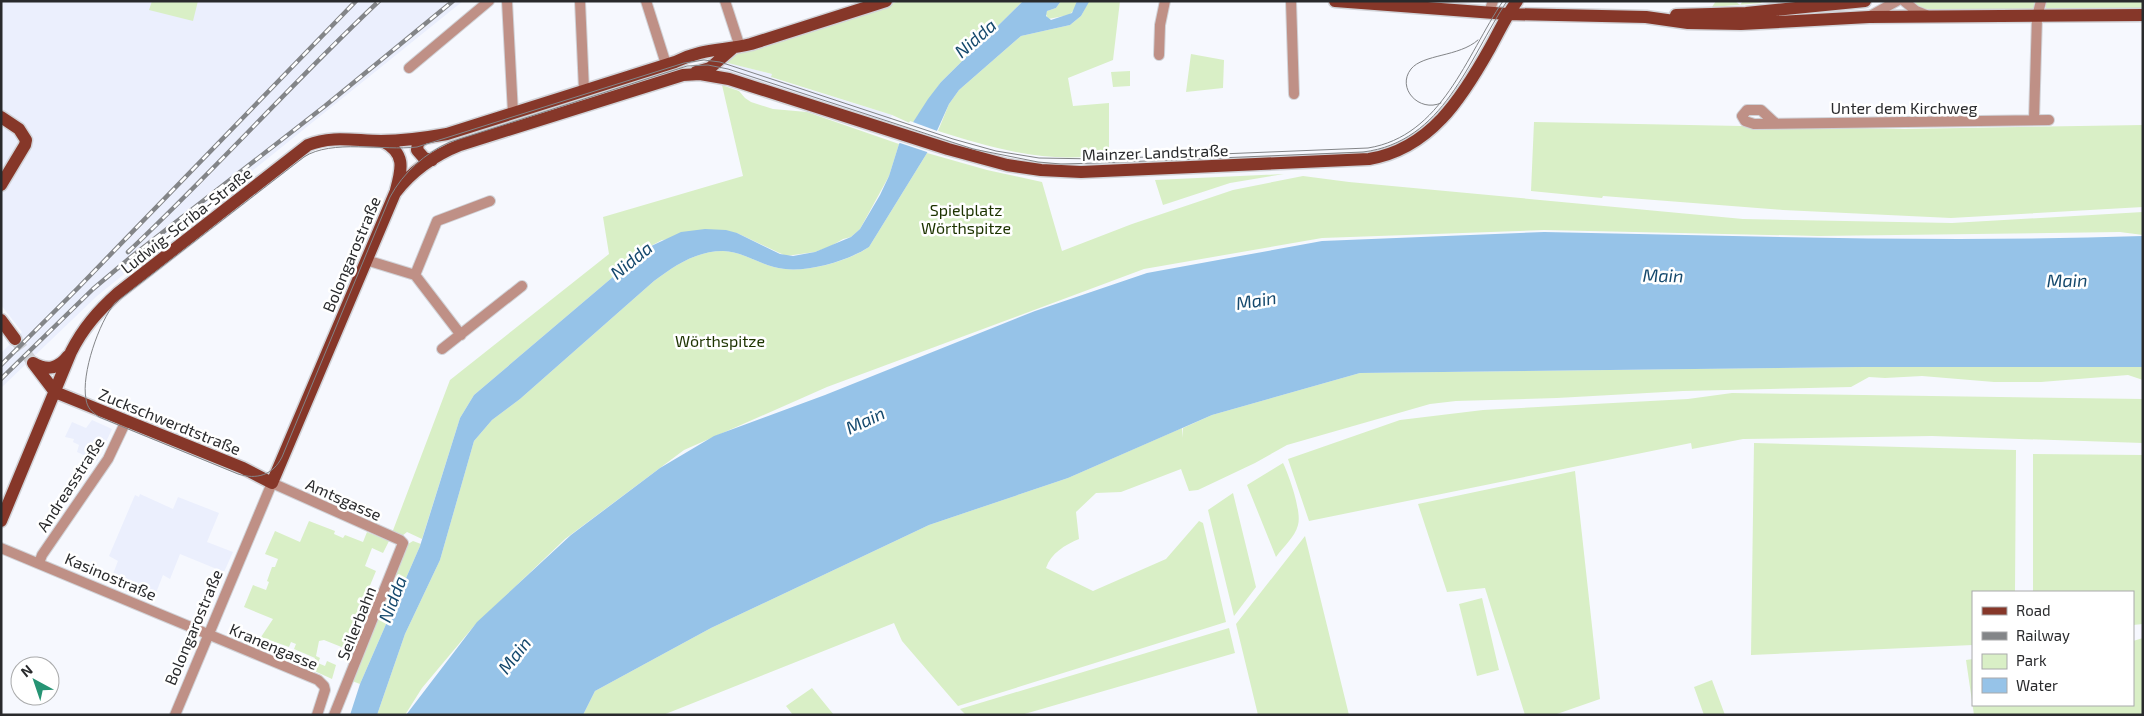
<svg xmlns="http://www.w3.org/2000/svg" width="2144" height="716" font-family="'Exo 2',sans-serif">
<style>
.built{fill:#ebeffd}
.green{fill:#d9efc6}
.water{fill:#96c3e8}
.pier{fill:#f6f8fe}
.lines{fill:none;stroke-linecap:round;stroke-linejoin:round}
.major-tunnel{stroke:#cdcfd4;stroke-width:12;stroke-dasharray:12 6;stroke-linecap:butt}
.minor-casing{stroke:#d1d3d8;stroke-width:12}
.major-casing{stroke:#d1d3d8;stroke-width:15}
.minor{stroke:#bf9086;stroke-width:10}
.major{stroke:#863729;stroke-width:12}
.tram{stroke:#838588;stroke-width:1}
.rail-casing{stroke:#838588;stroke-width:4.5}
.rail{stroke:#fff;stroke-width:2.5;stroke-dasharray:8;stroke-linecap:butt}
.labels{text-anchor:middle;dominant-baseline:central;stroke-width:5;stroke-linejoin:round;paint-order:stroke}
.street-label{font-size:16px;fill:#292a2c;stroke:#fff}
.park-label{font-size:16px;fill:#1d3300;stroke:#fff}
.water-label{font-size:18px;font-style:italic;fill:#15496d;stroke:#fff}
</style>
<rect width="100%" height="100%" fill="#f6f8fe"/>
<path class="built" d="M 1,1 L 463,1 L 97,296 L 1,388 L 1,353 L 22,332 L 1,305 Z
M 722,61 L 772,74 L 772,78 L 892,115 L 889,124 L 731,75 L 717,67 Z
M 92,420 L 112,429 L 97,461 L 77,452 L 79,445 L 73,442 L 74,439 L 65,437 L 72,422 L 86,428 Z
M 140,494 L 173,509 L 178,497 L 219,513 L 207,542 L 233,552 L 224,572 L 180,554 L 170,579 L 163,575 L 152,603 L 109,584 L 118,561 L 109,556 L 135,495 L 139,497 Z"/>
<path class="green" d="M 152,1 L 198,1 L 193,21 L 149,10 Z
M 900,1 L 1023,1 L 941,82 L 912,124 L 892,115 L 771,77 L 772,74 L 724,62 L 730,55 Z
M 1061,1 L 1077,1 L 1075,9 L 1069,15 L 1048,19 L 1046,14 L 1047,11 L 1056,8 Z
M 1089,1 L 1120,1 L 1113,60 L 1068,78 L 1073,106 L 1109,103 L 1109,153 C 1053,166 992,148 938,131 L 949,104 L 959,90 L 1021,36 L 1070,25 L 1081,16 Z
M 1716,1 L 1735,1 L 1740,5 L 1743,1 L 1759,1 L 1762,3 L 1712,7 Z
M 1923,1 L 2035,1 L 2034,13 L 1930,14 L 1909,3 Z
M 2045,1 L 2143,1 L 2143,8 L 2049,11 L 2046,8 Z
M 1191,54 L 1224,60 L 1223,88 L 1186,92 Z
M 1130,71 L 1130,86 L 1113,87 L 1111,72 Z
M 722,85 L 739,91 L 745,98 L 751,102 L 773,109 L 807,112 L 899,144 L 889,176 L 860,229 L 851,237 L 843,239 L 831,246 L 815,252 L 786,256 L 737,233 L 662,240 L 647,248 L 474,395 L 460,418 L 422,539 L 407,532 L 402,536 L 392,533 L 450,380 L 609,254 L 603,217 L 743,176 Z
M 1534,122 L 1904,129 L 2143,125 L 2143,207 L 1951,218 L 1783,210 L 1603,196 L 1602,198 L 1531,191 Z
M 927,153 L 987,170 L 1042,182 L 1062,251 L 1132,224 L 1233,190 L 1303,176 L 1349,182 L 1743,219 L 1952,223 L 2143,212 L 2143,235 L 2120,232 L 1818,236 L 1544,230 L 1322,238 L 1144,269 L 827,387 L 684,450 L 565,539 L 474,626 L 422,688 L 405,715 L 377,715 L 405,634 L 440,560 L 474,441 L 492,420 L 520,399 L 654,281 C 674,266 696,251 723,251 C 740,251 758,263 774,267 C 801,275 847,262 869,247 Z
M 1284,174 L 1230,183 L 1163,205 L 1155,180 Z
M 1862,367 L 2143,367 L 2143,380 L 2128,375 L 2041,382 L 1994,382 L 1922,376 L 1885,378 L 1869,377 L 1851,387 L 1683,391 L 1557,398 L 1456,401 L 1430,404 L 1287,445 L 1255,463 L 1198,490 L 1189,491 L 1181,469 L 1121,492 L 1096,493 L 1076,512 L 1079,539 C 1065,545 1051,553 1046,568 L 1093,591 L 1166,559 L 1199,521 L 1203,523 L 1226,622 L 958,706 L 902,641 L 894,623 L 663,715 L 583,715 L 595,691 L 711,628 L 929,525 L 1068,478 L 1182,428 L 1182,438 L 1183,428 L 1212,415 L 1360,373 Z
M 1732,393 L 2143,399 L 2143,443 L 1932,436 L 1743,439 L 1692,449 L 1691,443 L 1309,521 L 1288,459 L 1400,420 L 1483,410 L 1688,399 Z
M 1754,443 L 2016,450 L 2015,592 L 1973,592 L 1973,645 L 1751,655 Z
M 2033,454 L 2143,455 L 2143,624 L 2133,625 L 2133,592 L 2033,592 Z
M 1283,463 C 1289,475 1302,512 1298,525 C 1295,537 1283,547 1276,557 L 1247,485 Z
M 1575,471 L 1600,699 L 1554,715 L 1525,715 L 1485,588 L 1447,592 L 1418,504 Z
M 1233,493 L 1256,587 L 1234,616 L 1208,510 Z
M 309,521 L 335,531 L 334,534 L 343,538 L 345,535 L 363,542 L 367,532 L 389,541 L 383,553 L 372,548 L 365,566 L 376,571 L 344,648 L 324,640 L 319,641 L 316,656 L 320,658 L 318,663 L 325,666 L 327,661 L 336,665 L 332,679 L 310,669 L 315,658 L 294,649 L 296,644 L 291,642 L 289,647 L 261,637 L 273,619 L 244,607 L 253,585 L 266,590 L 269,582 L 267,581 L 272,567 L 275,567 L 278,559 L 265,554 L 275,531 L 300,542 Z
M 1305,536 L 1349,715 L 1258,715 L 1236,624 Z
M 413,541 L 421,544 L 420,546 L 360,684 L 352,681 L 408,544 Z
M 1482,598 L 1499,670 L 1477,676 L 1459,604 Z
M 1229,628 L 1235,653 L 1021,715 L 966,715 L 960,709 Z
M 2143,638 L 2143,715 L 1974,715 L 1966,660 L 1973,659 L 1973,705 L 2133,705 L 2133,641 Z
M 1712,680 L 1725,715 L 1704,715 L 1694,687 Z
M 812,688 L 834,715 L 793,715 L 786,706 Z"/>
<path class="water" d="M 1023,1 L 1061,1 L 1056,8 L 1047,11 L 1046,16 L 1051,20 L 1072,13 L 1077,1 L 1089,2 L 1081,16 L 1070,25 L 1021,36 L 959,90 L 949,104 L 927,153 L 869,247 C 846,262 801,275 774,267 C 758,263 740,251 723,251 C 696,251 674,266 654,281 L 520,399 L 492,420 L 474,441 L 440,560 L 405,634 L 377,715 L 350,715 L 360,684 L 420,546 L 460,418 L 474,395 L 647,248 L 681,232 L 705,229 L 726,230 L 737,233 L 780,254 L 793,256 L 815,252 L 851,237 L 860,229 L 880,195 L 889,176 L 899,144 L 928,99 L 941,82 Z
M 1544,232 C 1743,236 1943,243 2143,236 L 2143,367 L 1862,367 L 1360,373 L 1212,415 L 1068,478 L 929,525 L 711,628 L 595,691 L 583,715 L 406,715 L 477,622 L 571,535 L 660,468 L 714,436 L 825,395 L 1035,311 L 1147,273 L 1322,241 Z"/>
<path class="pier" d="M 910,121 L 940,132 L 930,153 L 897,142 Z"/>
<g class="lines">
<path class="major-tunnel" d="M 15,339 L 33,363"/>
<defs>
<path id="minor" d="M 507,1 L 513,113
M 580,1 L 584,90
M 646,1 L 666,64
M 725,1 L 740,47
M 1291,1 L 1294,94
M 1904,1 L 1916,11 L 1926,15
M 1489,12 L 1493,1
M 1870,16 L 1897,1
M 1159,55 L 1160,25 L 1165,1
M 409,68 L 489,1
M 2034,120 L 2037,17 L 2041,1
M 1775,123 L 1761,110 L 1747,110 L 1742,116 L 1745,121 L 1754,124 L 2049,120
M 366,260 L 415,275 L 461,335
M 415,275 L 437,221 L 490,201
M 442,349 L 522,286
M 1,548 L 318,680 L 324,686 L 325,690 L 317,715
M 39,563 L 42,555 L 108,459 L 126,421
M 175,715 L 272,483 L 400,540 L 403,543 L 334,715"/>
<path id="major" d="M 1335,1 L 1507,14 L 1646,17 L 1688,23 L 1741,24 L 1869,17 L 2143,15
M 1676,15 L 1746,13 L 1865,1
M 696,72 L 710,68 L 733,48
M 1,117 L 19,129 L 26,140 L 25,145 L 1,185
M 424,138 L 418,143 L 417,150 L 424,158 L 432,160
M 382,141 C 406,153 402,168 396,190
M 1,320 L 15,339
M 33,363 L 55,392 L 243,468 L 272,483 L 395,193 C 412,171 435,155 460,145 L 683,75 L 700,74 L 729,79 L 948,149 L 1007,165 L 1041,170 L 1081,172 L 1369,159 C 1430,149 1462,98 1490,48 C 1499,32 1506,16 1517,1
M 33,363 C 47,371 58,369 68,356
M 1,521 L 71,352 C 83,328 98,311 118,293 L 308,145 C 332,135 356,141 381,141 C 403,141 425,138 447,134 L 675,62 C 703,48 723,51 751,44 L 886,1"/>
</defs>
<use href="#minor" class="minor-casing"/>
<use href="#major" class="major-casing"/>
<use href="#minor" class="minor"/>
<use href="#major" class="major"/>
<path class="tram" d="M 1503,1 C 1466,56 1442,136 1368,148 L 1098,159 L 1039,158 L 996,151 L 953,139 L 720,62 L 704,60 L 684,63 L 417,147 C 384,151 331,139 304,157 L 115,303 C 99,322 81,374 86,399 C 87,408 92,412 99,417 L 238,474 C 257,480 273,475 282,457 L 390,197 C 403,173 425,153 450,142 L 687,66 L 708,65 L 728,69 L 973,149 L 1038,162 L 1061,164 L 1098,163 L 1363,152 C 1444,142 1468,60 1507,1
M 1441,103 C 1419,113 1396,88 1411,69 C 1423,54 1459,57 1478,40"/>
<defs>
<path id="rail" d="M 128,252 C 214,171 293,82 379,1
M 1,365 L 77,289 L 356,1
M 1,379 L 93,289 L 131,257 L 325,106 L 453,1"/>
</defs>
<use href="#rail" class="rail-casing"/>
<use href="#rail" class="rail"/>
</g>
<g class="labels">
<g class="street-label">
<text x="1904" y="107">Unter dem Kirchweg</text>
<text transform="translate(1155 152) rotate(-2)">Mainzer Landstraße</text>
<text transform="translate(186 220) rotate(-38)">Ludwig-Scriba-Straße</text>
<text transform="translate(351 254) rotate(-67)">Bolongarostraße</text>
<text transform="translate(170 421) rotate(22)">Zuckschwerdtstraße</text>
<text transform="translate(70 484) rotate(-57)">Andreasstraße</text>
<text transform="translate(344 499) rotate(24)">Amtsgasse</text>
<text transform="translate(111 576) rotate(23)">Kasinostraße</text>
<text transform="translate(356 623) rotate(-68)">Seilerbahn</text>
<text transform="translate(193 627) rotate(-67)">Bolongarostraße</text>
<text transform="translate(274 646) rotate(23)">Kranengasse</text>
</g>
<g class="park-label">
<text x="966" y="209">Spielplatz<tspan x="966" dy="18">Wörthspitze</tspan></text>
<text x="720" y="340">Wörthspitze</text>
</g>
<g class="water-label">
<text transform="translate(975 38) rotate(-41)">Nidda</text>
<text transform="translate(631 260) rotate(-39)">Nidda</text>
<text transform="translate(1663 275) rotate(1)">Main</text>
<text transform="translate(2067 280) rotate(-1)">Main</text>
<text transform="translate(1256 300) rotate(-9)">Main</text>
<text transform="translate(865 420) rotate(-25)">Main</text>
<text transform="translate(392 599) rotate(-69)">Nidda</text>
<text transform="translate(514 655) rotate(-52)">Main</text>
</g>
</g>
<rect width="2144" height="716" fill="none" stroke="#292a2c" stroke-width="5"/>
<rect x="1972" y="591" width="162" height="115" fill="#ffffff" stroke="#a9aaab"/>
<rect x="1982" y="607" width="25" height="8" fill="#863729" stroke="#a9aaab"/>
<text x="2016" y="616" font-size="15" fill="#292a2c">Road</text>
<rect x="1982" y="632" width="25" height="8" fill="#838588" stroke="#a9aaab"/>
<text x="2016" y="641" font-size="15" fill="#292a2c">Railway</text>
<rect x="1982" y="654" width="25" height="15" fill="#d9efc6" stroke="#a9aaab"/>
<text x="2016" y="666" font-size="15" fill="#292a2c">Park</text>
<rect x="1982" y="678" width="25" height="15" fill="#96c3e8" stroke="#a9aaab"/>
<text x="2016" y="691" font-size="15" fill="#292a2c">Water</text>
<g transform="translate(35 681) rotate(320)"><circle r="24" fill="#ffffff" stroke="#a9aaab"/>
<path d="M0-4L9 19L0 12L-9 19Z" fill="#269474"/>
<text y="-8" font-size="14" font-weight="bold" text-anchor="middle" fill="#292a2c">N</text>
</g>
</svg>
